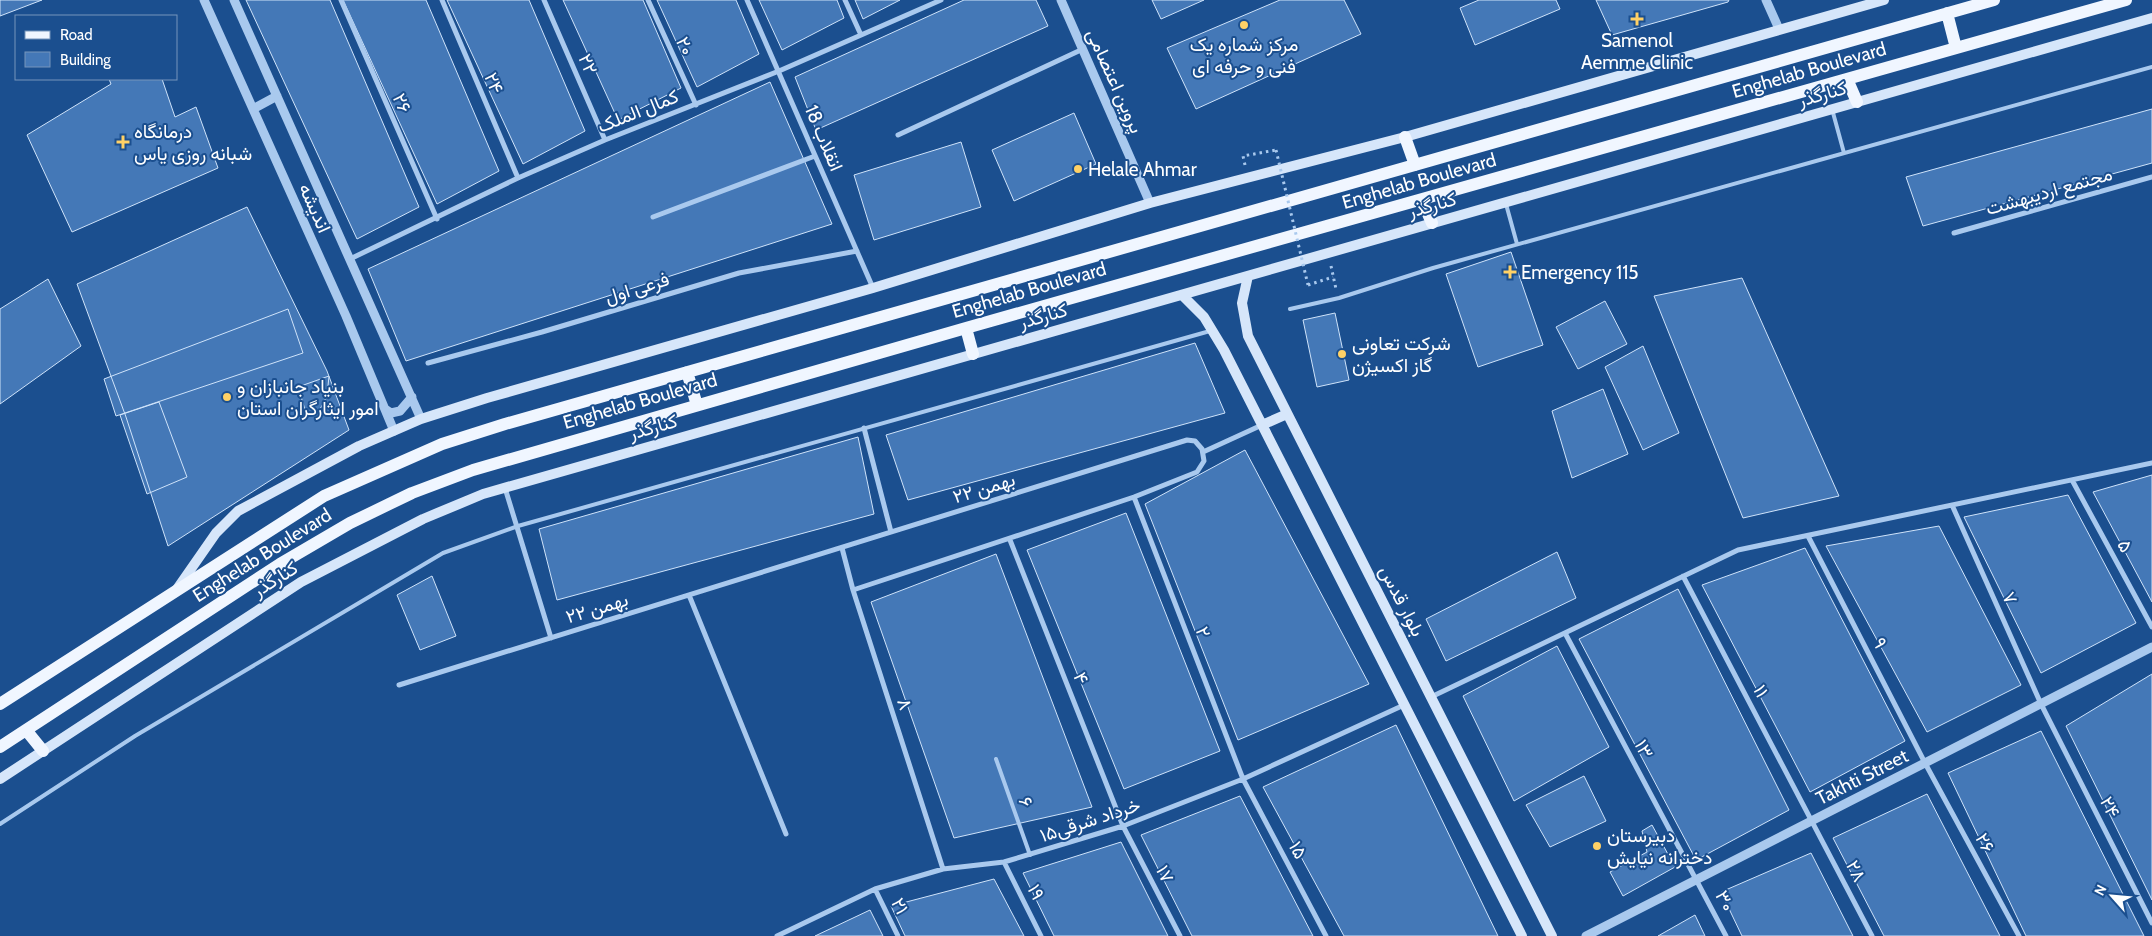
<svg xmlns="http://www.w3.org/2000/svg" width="2152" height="936" font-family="Cabin,Vazirmatn,sans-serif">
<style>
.building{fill:#4478b7;stroke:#cfe3fa}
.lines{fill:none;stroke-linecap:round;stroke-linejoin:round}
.path{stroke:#a9c9ee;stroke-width:3;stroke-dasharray:2.5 4;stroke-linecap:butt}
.service{stroke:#a9c9ee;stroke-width:4}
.minor{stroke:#a9c9ee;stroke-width:5}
.tertiary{stroke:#a9c9ee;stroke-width:9}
.secondary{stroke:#d6e6fa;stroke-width:10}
.primary{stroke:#f0f6ff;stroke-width:12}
.path-bridge{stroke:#a9c9ee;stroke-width:3;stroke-dasharray:2.5 4;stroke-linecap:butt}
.poi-dot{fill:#ffd166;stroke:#1b4f8f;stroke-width:2}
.labels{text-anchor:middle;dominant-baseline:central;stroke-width:4;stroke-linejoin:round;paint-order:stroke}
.poi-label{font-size:19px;fill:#fff;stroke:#1b4f8f;text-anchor:start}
.street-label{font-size:19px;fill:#fff;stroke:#1b4f8f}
</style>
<rect width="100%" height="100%" fill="#1b4f8f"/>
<path class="building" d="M 0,0 L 42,0 L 0,16 Z
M 246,0 L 330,0 L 419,207 L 357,239 Z
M 343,0 L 426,0 L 499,171 L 437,204 Z
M 447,0 L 529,0 L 585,131 L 523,164 Z
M 563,0 L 643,0 L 681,88 L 618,120 Z
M 657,0 L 736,0 L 759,54 L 697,87 Z
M 759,0 L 837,0 L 844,18 L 782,50 Z
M 855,0 L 900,0 L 863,19 Z
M 964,0 L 1036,0 L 1048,26 L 816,130 L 795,77 Z
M 1152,0 L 1204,0 L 1161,19 Z
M 1280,0 L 1344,0 L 1361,34 L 1196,109 L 1167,48 Z
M 1479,0 L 1556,0 L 1560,9 L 1475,45 L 1460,8 Z
M 1596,0 L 1729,0 L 1728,2 L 1612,35 Z
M 109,79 L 162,79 L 175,117 L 196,107 L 218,168 L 72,232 L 27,135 L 111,84 Z
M 770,82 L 832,224 L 406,361 L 368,269 Z
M 2152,109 L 2152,163 L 1923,226 L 1906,177 Z
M 1074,113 L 1096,164 L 1014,201 L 992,150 Z
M 961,142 L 981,207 L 874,240 L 854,175 Z
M 247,207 L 327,371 L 349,430 L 168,546 L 126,417 L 77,284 Z
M 1511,252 L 1543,345 L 1478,367 L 1446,274 Z
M 1742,278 L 1839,496 L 1743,518 L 1654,296 Z
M 48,279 L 81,346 L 0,404 L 0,309 Z
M 1605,301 L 1627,344 L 1578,369 L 1556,327 Z
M 288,309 L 303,353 L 116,416 L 104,379 Z
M 1335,313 L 1349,380 L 1317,387 L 1303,320 Z
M 1195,343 L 1225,413 L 908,500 L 886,435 Z
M 1643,346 L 1679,433 L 1643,450 L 1605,367 Z
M 329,376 L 327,396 L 319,411 L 307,416 L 298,387 Z
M 1603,389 L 1628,454 L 1572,478 L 1552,411 Z
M 159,402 L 187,477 L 147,494 L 120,415 Z
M 858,437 L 874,514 L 557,600 L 539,529 Z
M 1245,450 L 1369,684 L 1238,740 L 1145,504 Z
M 2152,475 L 2152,602 L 2093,492 Z
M 2068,495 L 2136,623 L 2041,673 L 1964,517 Z
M 1126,513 L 1220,751 L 1124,789 L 1027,550 Z
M 1939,526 L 2021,685 L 1927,732 L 1826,546 Z
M 1805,548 L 1905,741 L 1810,792 L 1702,585 Z
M 1557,552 L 1576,598 L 1446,661 L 1426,619 Z
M 996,554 L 1092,807 L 954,838 L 871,602 Z
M 432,576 L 456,636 L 420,650 L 397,595 Z
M 1678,589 L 1789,810 L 1696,860 L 1579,639 Z
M 1557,646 L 1609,747 L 1514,801 L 1463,696 Z
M 2152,674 L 2152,900 L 2066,726 Z
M 1396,725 L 1498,936 L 1344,936 L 1263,787 Z
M 2041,731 L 2144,936 L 2026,936 L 1948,773 Z
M 1584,776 L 1606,821 L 1550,847 L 1526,805 Z
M 1927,794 L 2000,936 L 1884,936 L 1833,838 Z
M 1240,796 L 1313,936 L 1192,936 L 1141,835 Z
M 1652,825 L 1675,867 L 1623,896 L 1610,872 L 1647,852 L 1642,831 Z
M 1121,842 L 1168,936 L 1054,936 L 1023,873 Z
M 1811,853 L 1853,936 L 1742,936 L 1721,892 Z
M 994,879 L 1024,936 L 905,936 L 891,906 Z
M 870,910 L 883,936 L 815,936 Z
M 1695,915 L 1705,936 L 1658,936 Z"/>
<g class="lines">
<path class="path" d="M 1245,165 L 1243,156 L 1276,150
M 1331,266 L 1336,289
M 1308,285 L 1333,277"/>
<path class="service" d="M 1832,109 L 1844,153
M 1506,204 L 1517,244
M 1290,309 L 1339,298 L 1433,268 L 2152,67
M 996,759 L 1030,855
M 0,824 L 135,736 L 443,553 L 518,526 L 1210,331"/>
<path class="minor" d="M 341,0 L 437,219
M 442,0 L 518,178
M 544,0 L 605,140
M 648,0 L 696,105
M 747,0 L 873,288
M 845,0 L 861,35
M 898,135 L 1083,49
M 653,217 L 815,156
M 1954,233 L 2152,177
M 350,259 L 518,178 L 605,140 L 779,71 L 941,0
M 428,363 L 542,332 L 739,273 L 857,251
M 864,428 L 891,532
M 1203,452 L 1262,425
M 2072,480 L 2152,627
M 505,488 L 551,638
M 1134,497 L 1243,779 L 1326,936
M 1952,505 L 2041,704 L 2152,923
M 1808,536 L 1925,763 L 2019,936
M 1010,540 L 1123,826 L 1180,936
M 842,548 L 853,590 L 943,869
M 1683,576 L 1872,936
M 689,595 L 786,834
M 1565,633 L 1726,936
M 399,685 L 1187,440 L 1195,441 L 1202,449 L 1204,461 L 1197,472 L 1134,497 L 853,590
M 1431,697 L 1738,550 L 2152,463
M 1004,862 L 1041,936
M 875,889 L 898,936
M 777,936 L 875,889 L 943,869 L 1004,862 L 1123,826 L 1243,779 L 1404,705"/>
<path class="tertiary" d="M 204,0 L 346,316 L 394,431
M 234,0 L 421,419
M 1061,0 L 1150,203
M 1766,0 L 1779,29
M 253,109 L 277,96
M 385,409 L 391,413 L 400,411 L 412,397
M 1586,936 L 2152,647"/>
<path class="secondary" d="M 1248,276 L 1242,303 L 1248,336 L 1552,936
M 1182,295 L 1204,317 L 1224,350 L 1522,936
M 1262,425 L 1287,414
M 177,589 L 216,533 L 238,511 L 359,446 L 421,419 L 487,398 L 873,288 L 1150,203 L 1405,137 L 1884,0
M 0,779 L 301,582 L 423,519 L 483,494 L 2152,18"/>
<path class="primary" d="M 1947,13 L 1956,48
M 1847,79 L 1857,102
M 1405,137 L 1415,165
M 1422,200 L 1432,223
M 966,328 L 973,354
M 687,372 L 697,405
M 0,704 L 324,496 L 442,444 L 505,424 L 1994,0
M 26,730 L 43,751
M 0,747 L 280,564 L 350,523 L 412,493 L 473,470 L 966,328 L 2126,0"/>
<path class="path-bridge" d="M 1276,150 L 1308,285"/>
</g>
<g class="poi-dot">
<path d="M1634.5 11.5h5v5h5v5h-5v5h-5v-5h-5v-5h5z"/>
<circle cx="1244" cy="25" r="5"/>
<path d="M120.5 134.5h5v5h5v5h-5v5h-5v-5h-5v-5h5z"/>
<circle cx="1078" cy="169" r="5"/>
<path d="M1507.5 264.5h5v5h5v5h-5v5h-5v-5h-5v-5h5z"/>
<circle cx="1342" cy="354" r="5"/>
<circle cx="227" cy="397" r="5"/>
<circle cx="1597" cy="846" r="5"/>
</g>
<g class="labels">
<g class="poi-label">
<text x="1637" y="40" text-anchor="middle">Samenol<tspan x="1637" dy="22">Aemme Clinic</tspan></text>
<text x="1244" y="44" text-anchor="middle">مرکز شماره یک<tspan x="1244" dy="22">فنی و حرفه ای</tspan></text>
<text x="134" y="131">درمانگاه<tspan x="134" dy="22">شبانه روزی یاس</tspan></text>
<text x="1088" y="169">Helale Ahmar</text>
<text x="1521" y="272">Emergency 115</text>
<text x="1352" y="343">شرکت تعاونی<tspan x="1352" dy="22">گاز اکسیژن</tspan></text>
<text x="237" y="386">بنیاد جانبازان و<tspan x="237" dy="22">امور ایثارگران استان</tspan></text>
<text x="1607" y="835">دبیرستان<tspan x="1607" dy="22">دخترانه نیایش</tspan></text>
</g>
<g class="street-label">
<text transform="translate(685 46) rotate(66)">۲۰</text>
<text transform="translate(588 64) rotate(66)">۲۲</text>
<text transform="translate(1809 70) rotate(-16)">Enghelab Boulevard</text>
<text transform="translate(1115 81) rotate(66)">پروین اعتصامی</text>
<text transform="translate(494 83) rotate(67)">۲۴</text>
<text transform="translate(1822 94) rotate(-16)">کنارگذر</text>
<text transform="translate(402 103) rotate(66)">۲۶</text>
<text transform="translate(638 111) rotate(-22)">کمال الملک</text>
<text transform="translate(824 138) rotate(67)">انقلاب 18</text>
<text transform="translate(1419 181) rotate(-16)">Enghelab Boulevard</text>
<text transform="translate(2049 191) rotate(-16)">مجتمع اردیبهشت</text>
<text transform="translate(1432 205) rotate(-16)">کنارگذر</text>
<text transform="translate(315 208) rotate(66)">اندیشه</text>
<text transform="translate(637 288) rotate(-17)">فرعی اول</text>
<text transform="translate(1029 290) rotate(-16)">Enghelab Boulevard</text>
<text transform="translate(1043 316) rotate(-16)">کنارگذر</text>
<text transform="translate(640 401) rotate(-16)">Enghelab Boulevard</text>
<text transform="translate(653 427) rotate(-16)">کنارگذر</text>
<text transform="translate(984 488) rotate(-17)">۲۲ بهمن</text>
<text transform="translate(2125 546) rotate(62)">۵</text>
<text transform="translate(262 555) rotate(-32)">Enghelab Boulevard</text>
<text transform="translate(275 579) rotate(-32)">کنارگذر</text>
<text transform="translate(2010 598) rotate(66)">۷</text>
<text transform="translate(1402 601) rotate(63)">بلوار قدس</text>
<text transform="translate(597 608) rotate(-17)">۲۲ بهمن</text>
<text transform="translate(1203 632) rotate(69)">۲</text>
<text transform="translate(1880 643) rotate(63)">۹</text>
<text transform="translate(1081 678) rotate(68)">۴</text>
<text transform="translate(1761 691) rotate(62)">۱۱</text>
<text transform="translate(905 704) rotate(72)">۸</text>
<text transform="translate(1644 749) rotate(62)">۱۳</text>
<text transform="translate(1862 777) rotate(-27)">Takhti Street</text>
<text transform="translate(1026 802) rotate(71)">۶</text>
<text transform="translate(2110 807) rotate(63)">۲۴</text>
<text transform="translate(1090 820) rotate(-18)">۱۵خرداد شرقی</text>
<text transform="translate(1985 843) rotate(62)">۲۶</text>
<text transform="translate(1298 850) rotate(62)">۱۵</text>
<text transform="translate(1856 871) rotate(63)">۲۸</text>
<text transform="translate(1165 874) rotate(63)">۱۷</text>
<text transform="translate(1036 892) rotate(63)">۱۹</text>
<text transform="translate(1725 901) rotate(64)">۳۰</text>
<text transform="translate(900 906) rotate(64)">۲۱</text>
</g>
</g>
<rect x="15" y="15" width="162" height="65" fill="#1b4f8f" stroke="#7695bc"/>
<rect x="25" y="31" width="25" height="8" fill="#f0f6ff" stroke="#7695bc"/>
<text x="60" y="40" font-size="15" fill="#ffffff">Road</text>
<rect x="25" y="52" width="25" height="15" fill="#4478b7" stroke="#7695bc"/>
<text x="60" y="65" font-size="15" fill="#ffffff">Building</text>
<g transform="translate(2112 896) rotate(297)" stroke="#1b4f8f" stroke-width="4" paint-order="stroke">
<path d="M0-4L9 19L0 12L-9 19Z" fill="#ffffff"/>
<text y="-8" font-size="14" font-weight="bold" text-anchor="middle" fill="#ffffff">N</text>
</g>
</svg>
